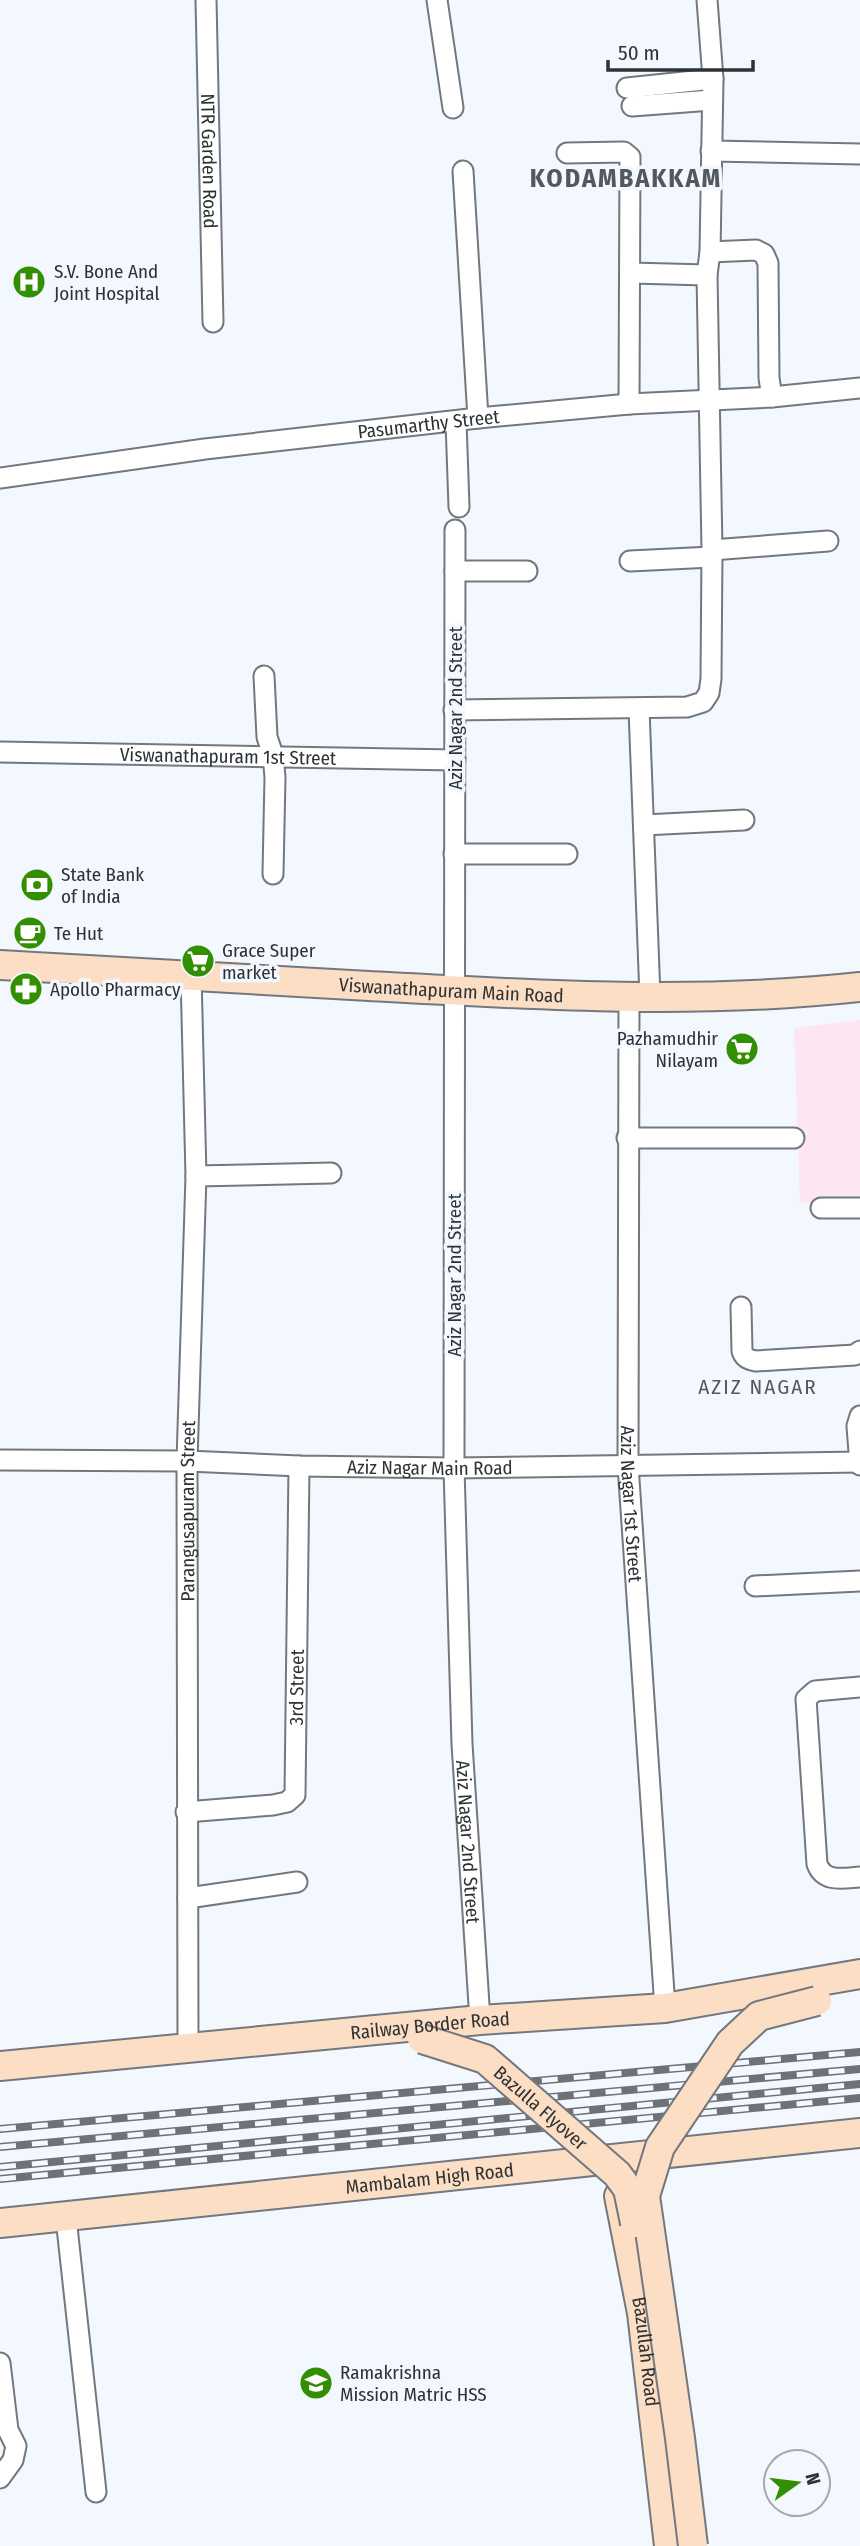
<svg xmlns="http://www.w3.org/2000/svg" width="860" height="2546" font-family="'Fira Sans Condensed',sans-serif">
<style>
.commercial{fill:#fde6f3}
.lines{fill:none;stroke-linecap:round;stroke-linejoin:round}
.street-casing{stroke:#72787f;stroke-width:23}
.secondary-casing{stroke:#72787f;stroke-width:32}
.street{stroke:#fff;stroke-width:19}
.secondary{stroke:#fcdec4;stroke-width:28}
.rail-casing{stroke:#6e7176;stroke-width:8}
.rail{stroke:#f3f8ff;stroke-width:5;stroke-dasharray:16;stroke-linecap:butt}
.secondary-bridge-casing{stroke:#72787f;stroke-width:32;stroke-linecap:butt}
.secondary-bridge{stroke:#fcdec4;stroke-width:28}
.labels{text-anchor:middle;dominant-baseline:central;stroke-width:7;stroke-linejoin:round;paint-order:stroke}
.street-label{font-size:19px;fill:#2f3235;stroke:#f3f8ff}
.poi-label{font-size:19px;fill:#2f3235;stroke:#f3f8ff;text-anchor:start}
.neighbourhood-label{font-size:21px;letter-spacing:2px;fill:#535860;stroke:#f3f8ff}
.district-label{font-size:26px;font-weight:bold;letter-spacing:2px;fill:#535860;stroke:#f3f8ff}
</style>
<rect width="100%" height="100%" fill="#f3f8ff"/>
<path class="commercial" d="M 860,1020 L 860,1202 L 800,1203 L 794,1028 Z"/>
<g class="lines">
<defs>
<g id="street">
<path id="s1" d="M 206,0 L 213,322"/>
<path d="M 437,0 L 453,108"/>
<path d="M 627,88 L 713,79"/>
<path d="M 632,106 L 712,100"/>
<path d="M 711,151 L 860,154"/>
<path d="M 567,153 L 624,152 L 630,157 L 629,404"/>
<path d="M 463,171 L 478,418"/>
<path d="M 710,252 L 756,250 L 764,254 L 768,263 L 769,378 L 772,397"/>
<path d="M 631,273 L 707,275"/>
<path d="M 456,421 L 459,507"/>
<path id="s2" d="M 0,478 L 205,449 L 478,418 L 629,404 L 772,397 L 860,388"/>
<path id="s3" d="M 455,530 L 454,1468 L 462,1744 L 480,2020"/>
<path d="M 712,550 L 828,541"/>
<path d="M 630,561 L 712,557"/>
<path d="M 455,571 L 527,571"/>
<path d="M 264,676 L 267,737 L 273,755 L 275,777 L 273,874"/>
<path d="M 639,709 L 650,997"/>
<path d="M 454,710 L 687,707 L 703,702 L 709,693 L 711,679 L 712,550 L 707,275 L 710,252 L 713,79 L 707,0"/>
<path id="s4" d="M 0,752 L 455,760"/>
<path d="M 644,825 L 744,820"/>
<path d="M 454,854 L 567,854"/>
<path id="s5" d="M 629,996 L 628,1465 L 665,2008"/>
<path d="M 627,1138 L 794,1138"/>
<path d="M 196,1176 L 331,1173"/>
<path d="M 821,1208 L 860,1208"/>
<path d="M 741,1307 L 742,1351 C 744,1358 749,1360 756,1361 L 855,1355 L 860,1351"/>
<path d="M 860,1416 L 857,1426 L 860,1465"/>
<path id="s6" d="M 0,1460 L 187,1461 L 299,1466 L 454,1468 L 860,1462"/>
<path d="M 755,1586 L 860,1581"/>
<path d="M 860,1687 L 815,1691 L 806,1699 L 817,1864 C 824,1883 843,1878 860,1877"/>
<path id="s7" d="M 186,1812 L 273,1805 L 287,1802 L 295,1795 L 299,1466"/>
<path d="M 188,1898 L 297,1882"/>
<path id="s8" d="M 188,2048 L 187,1461 L 196,1176 L 191,975"/>
<path d="M 66,2218 L 96,2492"/>
<path d="M 0,2363 L 8,2430 L 16,2446 L 13,2460 L 0,2478"/>
</g>
<g id="secondary">
<path id="s9" d="M 0,965 C 123,971 246,978 369,986 C 532,995 697,1005 860,987"/>
<path id="s10" d="M 0,2066 L 480,2020 L 665,2008 L 860,1974"/>
<path id="s11" d="M 619,2196 L 642,2313 L 669,2546"/>
<path id="s12" d="M 0,2223 L 860,2133"/>
</g>
</defs>
<use href="#street" class="street-casing"/>
<use href="#secondary" class="secondary-casing"/>
<use href="#street" class="street"/>
<use href="#secondary" class="secondary"/>
<defs>
<path id="rail" d="M 0,2129 L 860,2052
M 0,2147 L 860,2069
M 0,2167 L 860,2084
M 0,2179 L 860,2098"/>
</defs>
<use href="#rail" class="rail-casing"/>
<use href="#rail" class="rail"/>
<defs>
<g id="secondary-bridge">
<path id="s13" d="M 422,2039 L 485,2059 L 617,2174 L 628,2189 L 635,2223"/>
<path d="M 693,2546 L 680,2438 L 645,2196 L 660,2147 L 730,2043 L 759,2016 L 817,2001"/>
</g>
</defs>
<use href="#secondary-bridge" class="secondary-bridge-casing"/>
<use href="#secondary-bridge" class="secondary-bridge"/>
</g>
<defs>
<symbol id="hospital-disc" viewBox="-11 -11 22 22"><circle r="9.5" fill="#328f02" stroke="#f3f8ff"/><path d="M-5-5h3v3.5h4V-5h3V5h-3V1.5h-4V5h-3Z" fill="#fff"/></symbol>
<symbol id="bank-disc" viewBox="-11 -11 22 22"><circle r="9.5" fill="#328f02" stroke="#f3f8ff"/><path d="M-6-4H6V4H-6ZM0-2.3a2.3 2.3 0 1 0 0 4.6a2.3 2.3 0 1 0 0-4.6Z" fill="#fff"/></symbol>
<symbol id="cafe-disc" viewBox="-11 -11 22 22"><circle r="9.5" fill="#328f02" stroke="#f3f8ff"/><path d="M-5.5-4.5H6V0H3Q3 3.5 0 3.5H-2.5Q-5.5 3.5-5.5 0ZM3-3.2v2h1.7v-2ZM-6 4.5H4V6H-6Z" fill="#fff"/></symbol>
<symbol id="supermarket-disc" viewBox="-11 -11 22 22"><circle r="9.5" fill="#328f02" stroke="#f3f8ff"/><path d="M-6-5.5h2.5l.6 2H6L4.5 2H-2.5L-4.4-4H-6ZM-1.5 3.2a1.3 1.3 0 1 0 .1 0ZM3 3.2a1.3 1.3 0 1 0 .1 0Z" fill="#fff"/></symbol>
<symbol id="pharmacy-disc" viewBox="-11 -11 22 22"><circle r="9.5" fill="#328f02" stroke="#f3f8ff"/><path d="M-2-6h4v4h4v4h-4v4h-4v-4h-4v-4h4Z" fill="#fff"/></symbol>
<symbol id="school-disc" viewBox="-11 -11 22 22"><circle r="9.5" fill="#328f02" stroke="#f3f8ff"/><path d="M0-5L7-2L0 1L-7-2ZM-4 1L0 2.5L4 1V4Q0 6-4 4Z" fill="#fff"/></symbol>
</defs>
<g fill-rule="evenodd">
<use href="#hospital-disc" x="10" y="263" width="38" height="38"/>
<use href="#bank-disc" x="18" y="866" width="38" height="38"/>
<use href="#cafe-disc" x="11" y="914" width="38" height="38"/>
<use href="#supermarket-disc" x="179" y="942" width="38" height="38"/>
<use href="#pharmacy-disc" x="7" y="970" width="38" height="38"/>
<use href="#supermarket-disc" x="723" y="1030" width="38" height="38"/>
<use href="#school-disc" x="297" y="2364" width="38" height="38"/>
</g>
<g class="labels">
<g class="street-label">
<text stroke="none"><textPath href="#s1" startOffset="161">NTR Garden Road</textPath></text>
<text stroke="none"><textPath href="#s2" startOffset="432">Pasumarthy Street</textPath></text>
<text transform="translate(455 708) rotate(-90)">Aziz Nagar 2nd Street</text>
<text stroke="none"><textPath href="#s4" startOffset="228">Viswanathapuram 1st Street</textPath></text>
<text stroke="none"><textPath href="#s9" startOffset="452">Viswanathapuram Main Road</textPath></text>
<text transform="translate(454 1275) rotate(-90)">Aziz Nagar 2nd Street</text>
<text stroke="none"><textPath href="#s6" startOffset="430">Aziz Nagar Main Road</textPath></text>
<text stroke="none"><textPath href="#s5" startOffset="508">Aziz Nagar 1st Street</textPath></text>
<text stroke="none"><textPath href="#s8" startOffset="537">Parangusapuram Street</textPath></text>
<text stroke="none"><textPath href="#s7" startOffset="220">3rd Street</textPath></text>
<text stroke="none"><textPath href="#s3" startOffset="1312">Aziz Nagar 2nd Street</textPath></text>
<text stroke="none"><textPath href="#s10" startOffset="432">Railway Border Road</textPath></text>
<text stroke="none"><textPath href="#s13" startOffset="140">Bazulla Flyover</textPath></text>
<text stroke="none"><textPath href="#s12" startOffset="432">Mambalam High Road</textPath></text>
<text stroke="none"><textPath href="#s11" startOffset="158">Bazullah Road</textPath></text>
</g>
<g class="poi-label">
<text x="54" y="271">S.V. Bone And<tspan x="54" dy="22">Joint Hospital</tspan></text>
<text x="61" y="874">State Bank<tspan x="61" dy="22">of India</tspan></text>
<text x="54" y="933">Te Hut</text>
<text x="222" y="950">Grace Super<tspan x="222" dy="22">market</tspan></text>
<text x="50" y="989">Apollo Pharmacy</text>
<text x="718" y="1038" text-anchor="end">Pazhamudhir<tspan x="718" dy="22">Nilayam</tspan></text>
<text x="340" y="2372">Ramakrishna<tspan x="340" dy="22">Mission Matric HSS</tspan></text>
</g>
<g class="neighbourhood-label">
<text x="758" y="1387">AZIZ NAGAR</text>
</g>
<g class="district-label">
<text x="626" y="178">KODAMBAKKAM</text>
</g>
</g>
<g transform="translate(797 2483) rotate(76)"><circle r="33" fill="#f3f8ff" stroke="#a5a9ae" stroke-width="2"/>
<path d="M0-5L12 26L0 18L-12 26Z" fill="#328f02"/>
<text y="-10" font-size="19" font-weight="bold" text-anchor="middle" fill="#2f3235">N</text>
</g>
<path d="M608 60v10h145v-10" fill="none" stroke="#2f3235" stroke-width="3.5"/>
<text x="618" y="60" font-size="21" fill="#2f3235" stroke="#f3f8ff" stroke-width="5" paint-order="stroke">50 m</text>
</svg>
